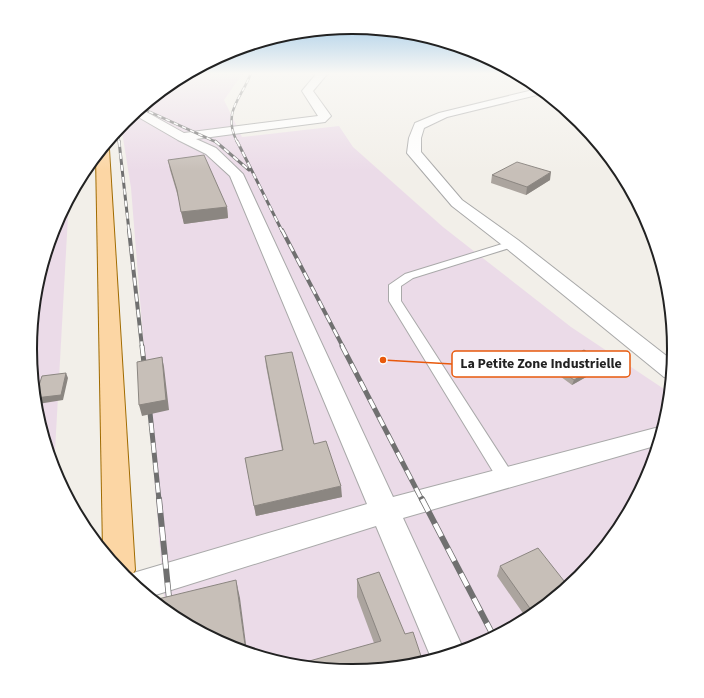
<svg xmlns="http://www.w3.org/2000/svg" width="704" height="698" font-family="'Source Sans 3',sans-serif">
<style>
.industrial{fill:#ebdbe8}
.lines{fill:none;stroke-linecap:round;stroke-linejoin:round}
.lane-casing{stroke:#a9a9a9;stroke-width:2}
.street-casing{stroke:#a9a9a9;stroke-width:2}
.primary-casing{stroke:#a06b00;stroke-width:2}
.lane{fill:#fff;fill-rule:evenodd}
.street{fill:#fff;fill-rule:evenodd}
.primary{fill:#fcd6a4;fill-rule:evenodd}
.rail-far4-casing{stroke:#707070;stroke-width:2.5}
.rail-far3-casing{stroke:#707070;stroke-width:3}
.rail-far2-casing{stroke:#707070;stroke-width:4}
.rail-far1-casing{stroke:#707070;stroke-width:5}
.rail-casing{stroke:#707070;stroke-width:6}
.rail-far4{stroke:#fff;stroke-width:1.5;stroke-dasharray:4.5;stroke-linecap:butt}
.rail-far3{stroke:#fff;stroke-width:2;stroke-dasharray:6;stroke-linecap:butt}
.rail-far2{stroke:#fff;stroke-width:2.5;stroke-dasharray:8;stroke-linecap:butt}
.rail-far1{stroke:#fff;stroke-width:3.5;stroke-dasharray:10;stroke-linecap:butt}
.rail{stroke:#fff;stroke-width:4.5;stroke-dasharray:14;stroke-linecap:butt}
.wall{fill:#aba49e}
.shaded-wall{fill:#8b8681}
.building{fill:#c7bfb8;stroke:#8b8681}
.rim{fill:none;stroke:#222;stroke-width:2}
.leader{fill:none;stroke:#e8590c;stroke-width:1.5}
.callout-dot{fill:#e8590c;stroke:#fff;stroke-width:1.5}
.callout{fill:#fff;stroke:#e8590c;stroke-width:1.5}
.callout-label{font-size:14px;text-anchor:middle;font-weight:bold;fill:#222}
</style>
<rect width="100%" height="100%" fill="#f2efe9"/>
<path class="industrial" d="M 188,73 L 243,73 L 224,100 L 242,137 L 339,126 L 353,147 L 443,227 L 571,327 L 670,393 L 668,412 L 649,472 L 620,528 L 580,577 L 531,617 L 475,647 L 415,665 L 352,671 L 289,665 L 229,646 L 173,617 L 165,610 L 131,188 L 121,125 L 173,81 Z
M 69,198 L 54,469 L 36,412 L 30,349 L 36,286 L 55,226 Z"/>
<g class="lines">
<defs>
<path id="lane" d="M 512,241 L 517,244 L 516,246 L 413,278 L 401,286 L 401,301 L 512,473 L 514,478 L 512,483 L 506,484 L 500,483 L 389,301 L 389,285 L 405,274 Z"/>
<path id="street" d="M 317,73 L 328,73 L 313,91 L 331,116 L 325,122 L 196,139 L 216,148 L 243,174 L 393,497 L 663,426 L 658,445 L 403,518 L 464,650 L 432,660 L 376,526 L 149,597 L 123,576 L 367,504 L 230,176 L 206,154 L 178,140 L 133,114 L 141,109 L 184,133 L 318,116 L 302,91 Z
M 533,90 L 537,91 L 538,93 L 537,95 L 447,117 L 424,128 L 421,138 L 421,152 L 462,200 L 518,240 L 673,361 L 671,379 L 664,377 L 506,248 L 452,206 L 407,153 L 409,138 L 415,123 L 439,113 Z"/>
<path id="primary" d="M 104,146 L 109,149 L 135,570 L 129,581 L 103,551 L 96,156 Z"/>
</defs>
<use href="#lane" class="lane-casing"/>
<use href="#street" class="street-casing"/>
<use href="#primary" class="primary-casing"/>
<use href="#lane" class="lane"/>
<use href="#street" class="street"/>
<use href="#primary" class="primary"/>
<defs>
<path id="rail-far4" d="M 141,108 L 216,142
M 118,129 L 119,142
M 237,142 C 222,111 241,100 251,73"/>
<path id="rail-far3" d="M 119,141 L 129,231
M 215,141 L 249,170
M 237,141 L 282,231"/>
<path id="rail-far2" d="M 129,230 L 142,347
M 282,230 L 343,347"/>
<path id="rail-far1" d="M 142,346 L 145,372
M 342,346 L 422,500
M 149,403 L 159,500"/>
<path id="rail" d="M 159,499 L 170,608
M 422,499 L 494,637"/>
</defs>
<use href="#rail-far4" class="rail-far4-casing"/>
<use href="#rail-far3" class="rail-far3-casing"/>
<use href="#rail-far2" class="rail-far2-casing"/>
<use href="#rail-far1" class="rail-far1-casing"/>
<use href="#rail" class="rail-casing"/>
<use href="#rail-far4" class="rail-far4"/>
<use href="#rail-far3" class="rail-far3"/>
<use href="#rail-far2" class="rail-far2"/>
<use href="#rail-far1" class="rail-far1"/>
<use href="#rail" class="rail"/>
</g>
<path class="wall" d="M 168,160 L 227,207 L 228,218 L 184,224 L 179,200 L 170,170 Z
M 492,175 L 550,180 L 526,195 L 491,183 Z
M 265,356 L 314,444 L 342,497 L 256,516 L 245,458 L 282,450 L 266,366 Z
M 603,363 L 602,368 L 572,385 L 553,371 L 555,366 Z
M 500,566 L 568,586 L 531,617 L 527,619 L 497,576 Z
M 357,579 L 405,634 L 374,643 L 357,597 Z"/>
<path class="shaded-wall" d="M 551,172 L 550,180 L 526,195 L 527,187 Z
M 227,207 L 228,218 L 184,224 L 181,212 Z
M 162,357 L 164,367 L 169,410 L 142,416 L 139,405 Z
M 603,363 L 602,368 L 572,385 L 574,380 Z
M 66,373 L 68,378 L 63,400 L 38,404 L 35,398 Z
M 341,486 L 342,497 L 256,516 L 254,506 Z
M 236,580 L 240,598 L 247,652 L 246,652 Z"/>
<path class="building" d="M 204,155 L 227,207 L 181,212 L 177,190 L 168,160 Z
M 517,162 L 551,172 L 527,187 L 492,175 Z
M 584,350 L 603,363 L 574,380 L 555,366 Z
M 292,352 L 314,444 L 326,441 L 341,486 L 254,506 L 245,458 L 283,450 L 265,356 Z
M 162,357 L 166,400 L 139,405 L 137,362 Z
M 66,373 L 61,395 L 35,398 L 42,376 Z
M 538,548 L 568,586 L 534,614 L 500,566 Z
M 379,572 L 405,634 L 413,632 L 423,662 L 415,665 L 352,671 L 295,665 L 381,641 L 357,579 Z
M 236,580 L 246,652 L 229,646 L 173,617 L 159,605 L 158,599 Z"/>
<linearGradient id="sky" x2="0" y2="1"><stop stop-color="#8fc0e4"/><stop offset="0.43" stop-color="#f9f8f5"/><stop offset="1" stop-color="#f9f8f5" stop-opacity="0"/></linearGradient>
<rect width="704" height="171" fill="url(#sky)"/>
<path d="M0 0H704V698H0ZM37 349a315 315 0 1 1 630 0a315 315 0 1 1-630 0Z" fill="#fff" fill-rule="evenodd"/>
<path class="rim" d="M37 349a315 315 0 1 1 630 0a315 315 0 1 1-630 0Z"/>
<path class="leader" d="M383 360L452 364"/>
<circle class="callout-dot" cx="383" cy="360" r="4"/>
<rect class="callout" x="452" y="351" width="178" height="26" rx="4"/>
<g class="callout-label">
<text x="541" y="368">La Petite Zone Industrielle</text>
</g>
</svg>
